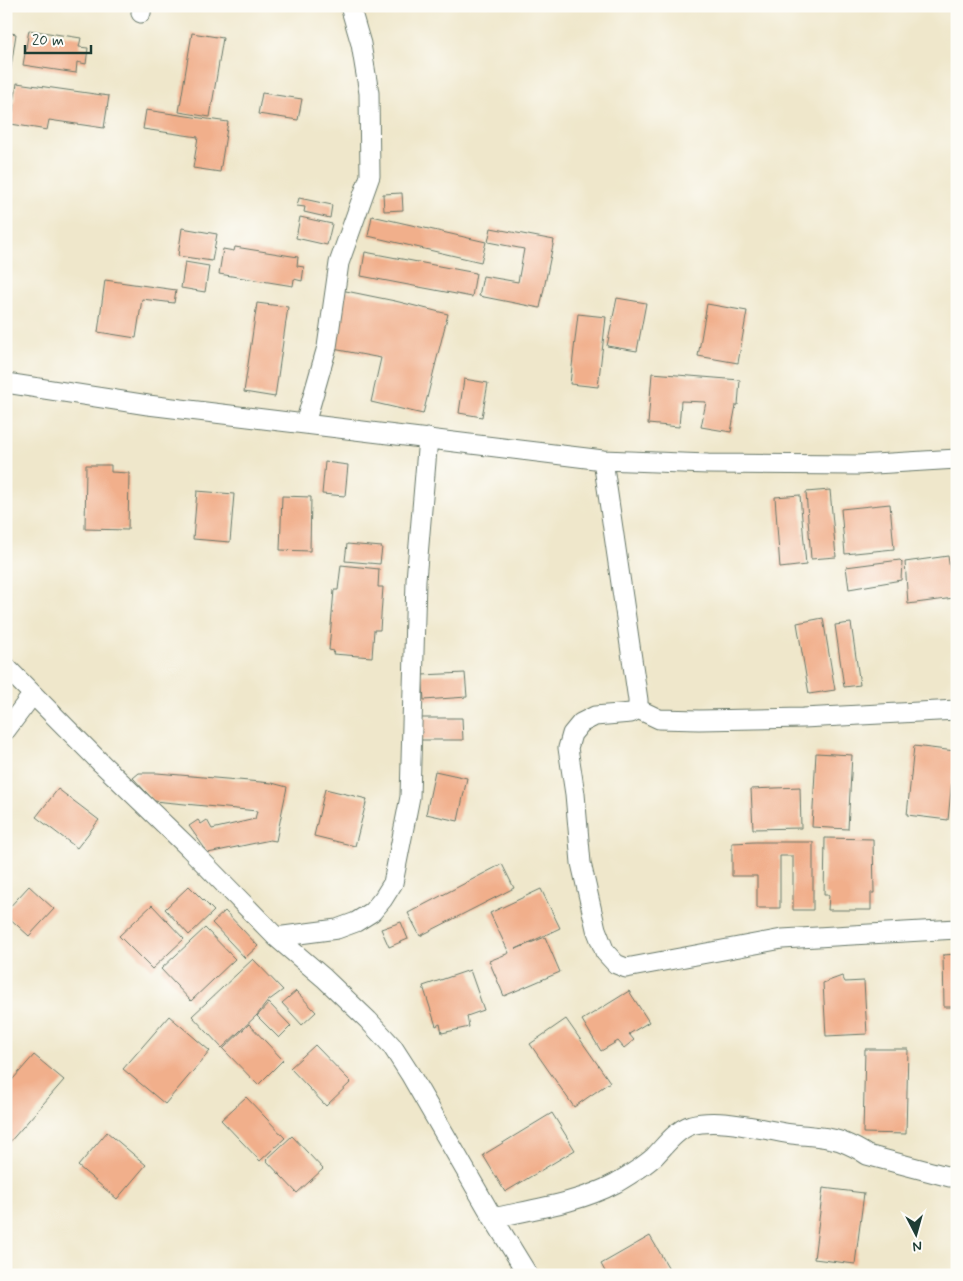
<svg xmlns="http://www.w3.org/2000/svg" width="963" height="1281" font-family="Mynerve,sans-serif">
<style>
.building{fill:#f1af8b}
.lines{fill:none;stroke-linecap:round;stroke-linejoin:round}
.street-casing{stroke:#687869;stroke-width:21}
.street{stroke:#fff;stroke-width:19}
</style>
<rect width="100%" height="100%" fill="#fdfcf7"/>
<filter id="ink" filterUnits="userSpaceOnUse"><feTurbulence type="fractalNoise" baseFrequency=".02" numOctaves="2"/><feDisplacementMap in="SourceGraphic" scale="10" xChannelSelector="R" yChannelSelector="G"/><feConvolveMatrix kernelMatrix="1 2 1 2 8 2 1 2 1" color-interpolation-filters="sRGB"/></filter>
<filter id="wash" filterUnits="userSpaceOnUse"><feTurbulence type="fractalNoise" baseFrequency=".0096" numOctaves="4" result="noise"/><feDisplacementMap in="SourceGraphic" scale="20" xChannelSelector="R" yChannelSelector="G"/><feGaussianBlur stdDeviation="1.12" result="paint"/><feColorMatrix in="noise" values="0 0 0 0 0 0 0 0 0 0 0 0 0 0 0 0 0 1.4 0 .05"/><feComposite in="paint" operator="in"/></filter>
<g filter="url(#wash)">
<rect width="100%" height="100%" fill="#efe7cb"/>
<g id="blocks">
<path class="building" d="M 29,30 L 81,38 L 79,47 L 88,48 L 86,64 L 77,62 L 76,73 L 23,65 Z
M 6,32 L 16,34 L 9,80 L 6,80 Z
M 192,33 L 223,38 L 210,117 L 179,112 Z
M 17,83 L 109,96 L 104,128 L 49,120 L 47,130 L 11,124 Z
M 262,93 L 302,99 L 298,120 L 258,114 Z
M 146,110 L 228,122 L 220,172 L 193,168 L 198,137 L 143,129 Z
M 402,193 L 403,210 L 384,211 L 383,194 Z
M 299,198 L 332,205 L 330,218 L 304,212 L 305,207 L 297,206 Z
M 372,216 L 486,242 L 481,262 L 368,236 Z
M 300,217 L 332,224 L 327,245 L 296,238 Z
M 182,228 L 217,234 L 212,261 L 178,256 Z
M 491,228 L 554,240 L 540,308 L 479,296 L 483,276 L 518,282 L 524,249 L 488,242 Z
M 235,247 L 298,257 L 297,266 L 304,267 L 302,281 L 294,279 L 293,286 L 219,274 L 223,249 L 234,251 Z
M 365,252 L 476,273 L 472,297 L 361,276 Z
M 185,262 L 209,266 L 205,292 L 181,288 Z
M 105,280 L 176,290 L 174,303 L 142,299 L 136,338 L 98,332 Z
M 341,290 L 395,301 L 448,314 L 423,414 L 371,402 L 381,358 L 328,348 Z
M 617,298 L 646,303 L 637,351 L 607,346 Z
M 257,303 L 288,307 L 275,397 L 244,392 Z
M 707,304 L 747,311 L 738,363 L 698,356 Z
M 578,314 L 606,317 L 598,387 L 570,384 Z
M 652,373 L 740,380 L 738,405 L 736,405 L 731,432 L 701,427 L 706,402 L 681,401 L 679,427 L 648,424 Z
M 464,379 L 488,383 L 482,417 L 459,413 Z
M 325,462 L 348,465 L 345,496 L 322,494 Z
M 86,465 L 111,465 L 111,472 L 129,473 L 128,530 L 85,529 Z
M 830,490 L 836,557 L 811,559 L 806,492 Z
M 197,491 L 234,494 L 230,542 L 193,539 Z
M 800,495 L 806,565 L 780,568 L 775,497 Z
M 282,496 L 311,497 L 310,551 L 280,550 Z
M 890,504 L 894,549 L 845,554 L 841,509 Z
M 347,544 L 382,547 L 380,564 L 345,561 Z
M 948,556 L 954,598 L 908,604 L 905,562 Z
M 900,560 L 902,562 L 901,580 L 849,589 L 846,567 Z
M 341,565 L 379,569 L 378,587 L 383,587 L 380,630 L 374,630 L 372,657 L 333,654 L 334,651 L 329,650 L 334,590 L 338,590 Z
M 823,618 L 835,690 L 809,694 L 797,623 Z
M 851,623 L 860,685 L 844,687 L 835,625 Z
M 465,673 L 467,697 L 424,700 L 422,675 Z
M 416,718 L 462,718 L 463,740 L 416,740 Z
M 914,746 L 955,751 L 948,820 L 907,815 Z
M 816,753 L 852,755 L 848,829 L 812,827 Z
M 435,771 L 467,778 L 458,821 L 426,814 Z
M 139,773 L 157,773 L 272,783 L 287,787 L 276,841 L 270,840 L 208,853 L 189,826 L 198,820 L 201,824 L 207,820 L 212,829 L 255,819 L 257,811 L 154,801 L 133,778 Z
M 800,787 L 801,828 L 753,829 L 751,789 Z
M 58,789 L 99,820 L 77,848 L 36,817 Z
M 325,789 L 367,799 L 355,846 L 314,836 Z
M 825,838 L 873,839 L 874,893 L 871,893 L 871,910 L 828,910 L 829,895 L 824,895 Z
M 755,842 L 813,842 L 813,910 L 793,910 L 793,856 L 780,856 L 780,908 L 757,908 L 757,876 L 732,876 L 732,843 Z
M 502,864 L 514,888 L 420,936 L 408,913 Z
M 29,886 L 54,909 L 29,936 L 6,915 L 6,911 Z
M 189,886 L 214,911 L 189,935 L 165,909 Z
M 541,889 L 560,928 L 516,949 L 545,937 L 560,972 L 504,996 L 489,961 L 509,953 L 490,913 Z
M 152,905 L 184,939 L 152,969 L 119,936 Z
M 225,911 L 258,946 L 245,958 L 212,923 Z
M 401,922 L 408,939 L 389,947 L 381,929 Z
M 205,928 L 235,959 L 191,1001 L 161,969 Z
M 957,954 L 957,1007 L 944,1007 L 943,955 Z
M 253,959 L 283,990 L 268,1001 L 257,1015 L 222,1048 L 192,1016 Z
M 470,970 L 484,1010 L 467,1016 L 469,1027 L 442,1033 L 440,1024 L 436,1026 L 423,986 Z
M 842,976 L 845,982 L 864,981 L 867,1034 L 826,1036 L 823,983 Z
M 296,991 L 316,1012 L 302,1025 L 282,1003 Z
M 629,991 L 649,1022 L 629,1034 L 634,1040 L 624,1048 L 618,1041 L 601,1051 L 582,1020 Z
M 269,1003 L 291,1026 L 279,1038 L 257,1016 Z
M 169,1016 L 210,1051 L 165,1104 L 123,1069 Z
M 566,1019 L 610,1082 L 574,1107 L 530,1044 Z
M 249,1024 L 283,1060 L 258,1085 L 223,1049 Z
M 315,1045 L 351,1082 L 326,1106 L 290,1068 Z
M 865,1049 L 908,1049 L 906,1134 L 863,1133 Z
M 34,1055 L 64,1080 L 8,1144 L 6,1143 L 6,1087 Z
M 246,1097 L 285,1138 L 260,1161 L 221,1120 Z
M 552,1113 L 575,1150 L 505,1192 L 483,1155 Z
M 107,1132 L 146,1165 L 117,1199 L 78,1166 Z
M 292,1136 L 323,1169 L 297,1193 L 266,1160 Z
M 823,1188 L 864,1193 L 855,1264 L 814,1259 Z
M 650,1236 L 671,1272 L 666,1275 L 607,1275 L 601,1264 Z"/>
</g>
</g>
<g filter="url(#ink)">
<use href="#blocks" fill-opacity="0" stroke="#687869" stroke-width="1"/>
<g class="lines">
<defs>
<path id="street" d="M 141,13 L 142,6
M 6,383 L 148,405 L 603,460 L 708,464 L 858,465 L 957,459
M 305,424 L 327,347 L 339,263 L 370,176 L 369,93 L 361,44 L 350,6
M 603,460 L 638,700 L 638,709 L 631,713 L 595,716 L 581,723 L 572,734 L 568,748 L 575,794 L 581,863 L 596,929 L 605,952 L 616,964 L 626,968 L 782,939 L 957,929
M 6,667 L 101,763 L 189,848 L 276,937 L 324,978 L 368,1020 L 392,1046 L 410,1074 L 493,1218 L 528,1275
M 638,709 L 659,719 L 699,720 L 803,718 L 957,710
M 6,730 L 33,694
M 276,937 L 337,929 L 356,922 L 372,912 L 383,899 L 393,883 L 410,797 L 416,580 L 428,438
M 493,1218 C 534,1209 579,1203 616,1183 C 628,1176 644,1166 654,1157 C 664,1147 676,1130 691,1125 C 720,1117 762,1130 792,1134 C 809,1136 824,1136 840,1141 C 850,1145 859,1149 867,1155 L 950,1177 L 957,1177"/>
</defs>
<use href="#street" class="street-casing"/>
<use href="#street" class="street"/>
</g>
</g>
<rect width="963" height="1281" fill="none" stroke="#fdfcf7" stroke-width="25"/>
<g transform="translate(916 1234) rotate(174)" stroke="#fdfcf7" stroke-width="4" paint-order="stroke">
<path d="M0-4L9 19L0 12L-9 19Z" fill="#1f3d34"/>
<text y="-8" font-size="14" font-weight="bold" text-anchor="middle" fill="#1f3d34">N</text>
</g>
<path d="M25 45v8h66v-8" fill="none" stroke="#1f3d34" stroke-width="2.5"/>
<text x="32" y="45" font-size="15" fill="#1f3d34" stroke="#fdfcf7" stroke-width="4" paint-order="stroke">20 m</text>
</svg>
